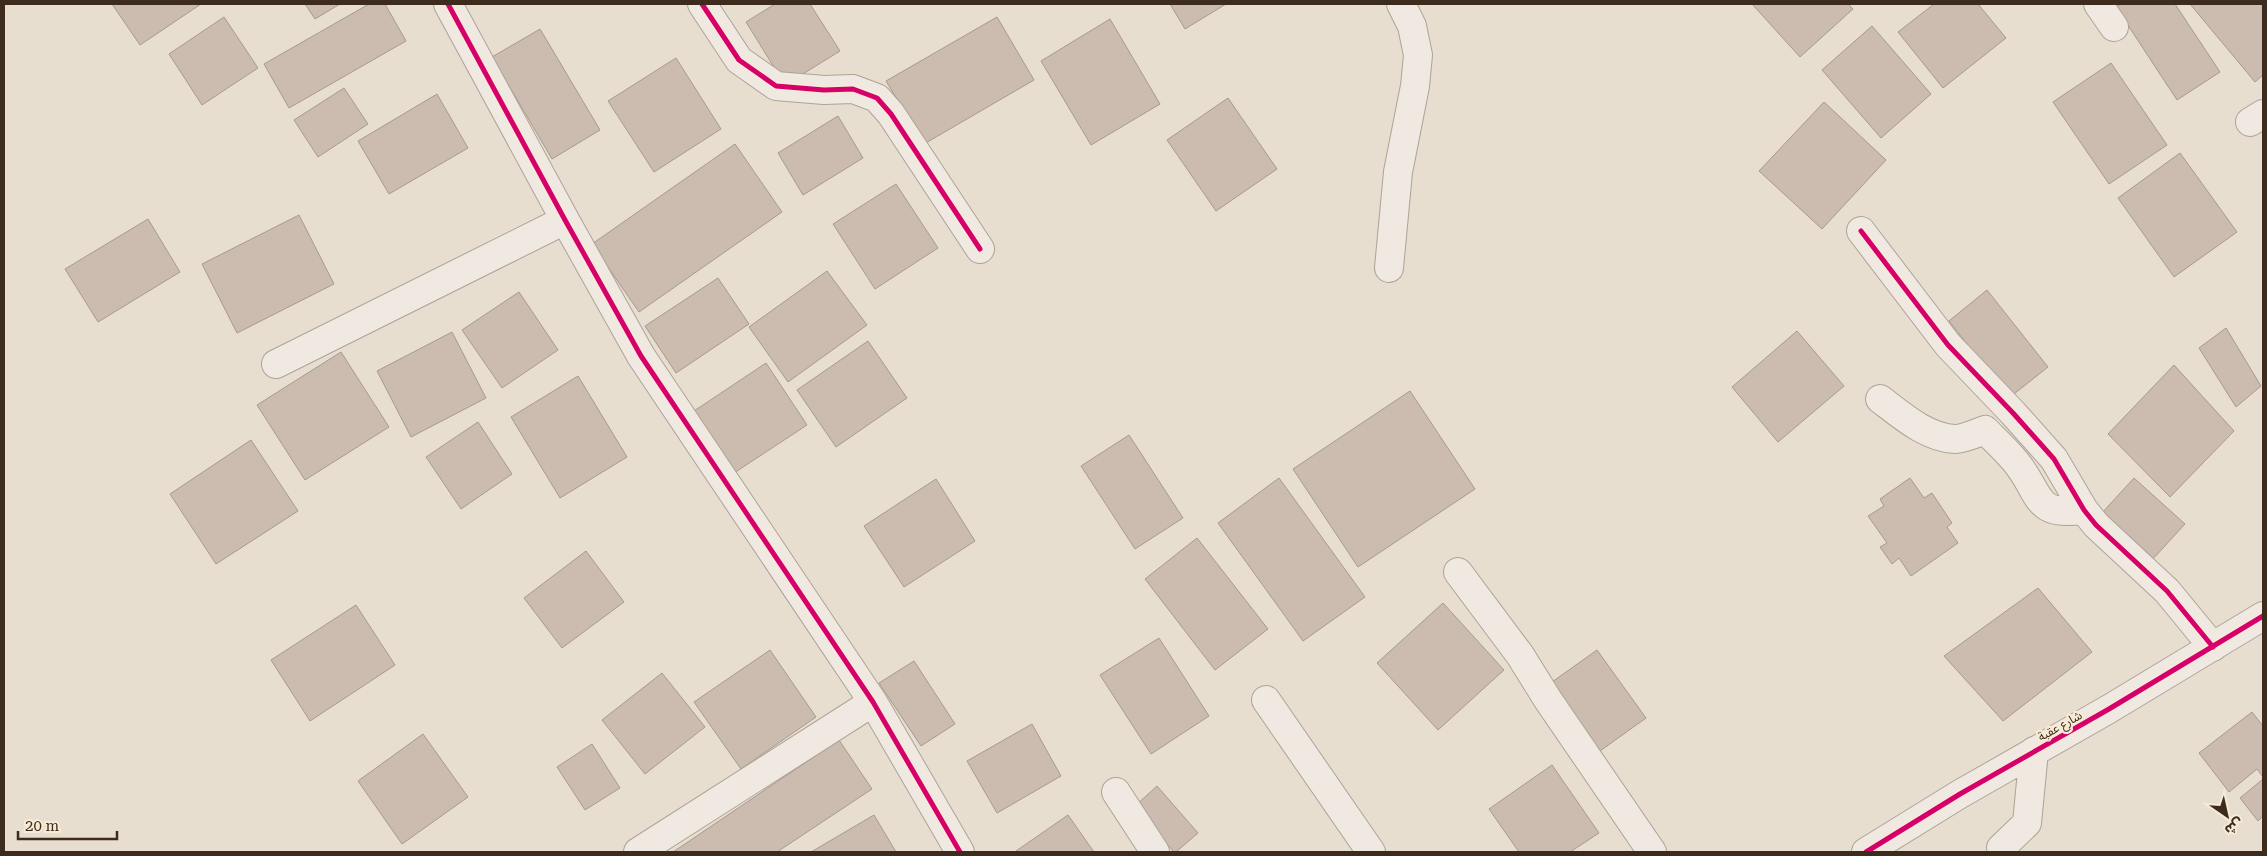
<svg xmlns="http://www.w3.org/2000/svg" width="2267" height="856" font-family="'Roboto Serif','Noto Sans Arabic',serif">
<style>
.building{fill:#ccbcaf;stroke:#a8998e}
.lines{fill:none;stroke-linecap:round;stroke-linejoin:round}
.street-casing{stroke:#ada397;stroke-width:30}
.street{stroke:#efe9e1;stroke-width:28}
.cycleway-casing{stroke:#f8ebd5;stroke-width:8}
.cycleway{stroke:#d6006c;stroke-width:5}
.labels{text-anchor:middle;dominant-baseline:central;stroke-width:4.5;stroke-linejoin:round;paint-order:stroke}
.street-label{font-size:12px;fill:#3d2b1e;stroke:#f8ebd5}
</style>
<rect width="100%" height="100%" fill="#e7decf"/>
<path class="building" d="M 112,4 L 201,4 L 140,45 Z
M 305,4 L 340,4 L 315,19 Z
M 369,4 L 385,4 L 406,41 L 289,108 L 264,64 Z
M 775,4 L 810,4 L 840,51 L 785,85 L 746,22 Z
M 1170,4 L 1226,4 L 1185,29 Z
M 1752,4 L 1848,4 L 1853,9 L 1800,57 Z
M 1934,4 L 1978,4 L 2006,38 L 1943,88 L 1898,32 Z
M 2121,4 L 2175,4 L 2220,72 L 2177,100 L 2116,7 Z
M 2190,4 L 2263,4 L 2263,75 L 2255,82 Z
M 224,17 L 258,68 L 202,105 L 169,54 Z
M 997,17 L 1034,80 L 924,144 L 886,81 Z
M 1110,19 L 1160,104 L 1091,145 L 1041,61 Z
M 1872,26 L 1931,94 L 1881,138 L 1822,70 Z
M 540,29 L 600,130 L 552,159 L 492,57 Z
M 676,58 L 721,129 L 654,172 L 608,101 Z
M 2111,63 L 2167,145 L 2109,184 L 2053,102 Z
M 344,88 L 368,124 L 318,157 L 294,120 Z
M 437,94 L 468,148 L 389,194 L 358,141 Z
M 1228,98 L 1277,169 L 1216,211 L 1167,140 Z
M 1824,102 L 1886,160 L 1822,229 L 1759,171 Z
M 838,116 L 863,158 L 803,195 L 778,153 Z
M 735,144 L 782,212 L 639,312 L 592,244 Z
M 2180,153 L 2237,232 L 2174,277 L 2118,198 Z
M 896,184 L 938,248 L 875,289 L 833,224 Z
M 299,215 L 334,284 L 237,333 L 202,264 Z
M 148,219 L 180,272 L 98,322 L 65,269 Z
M 827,271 L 867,325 L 788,382 L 749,327 Z
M 718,278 L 749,324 L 676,373 L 645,326 Z
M 1987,290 L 2048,367 L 2009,398 L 1949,321 Z
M 519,292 L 558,350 L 502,388 L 462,330 Z
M 2226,328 L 2261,386 L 2236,407 L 2199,348 Z
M 1797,331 L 1844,386 L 1778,442 L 1732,387 Z
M 452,332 L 486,398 L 411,437 L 377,371 Z
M 868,341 L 907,398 L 836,447 L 797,390 Z
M 341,352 L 389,427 L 305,480 L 257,405 Z
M 766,363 L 807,425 L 734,473 L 694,411 Z
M 2174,365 L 2234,431 L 2170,497 L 2108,434 Z
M 578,376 L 627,457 L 560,498 L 511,417 Z
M 1410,391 L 1475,489 L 1358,567 L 1293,469 Z
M 478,422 L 512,474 L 461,509 L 426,457 Z
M 1129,435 L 1183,518 L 1135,549 L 1081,466 Z
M 251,440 L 298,511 L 216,564 L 170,494 Z
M 1279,478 L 1365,597 L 1303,641 L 1218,523 Z
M 1910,478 L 1924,498 L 1932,493 L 1952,523 L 1947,527 L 1958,543 L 1911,576 L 1899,558 L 1892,564 L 1880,547 L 1887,543 L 1868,516 L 1884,506 L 1880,499 Z
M 2134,478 L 2185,524 L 2141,572 L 2090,526 Z
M 936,479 L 975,541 L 904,587 L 864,526 Z
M 1197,538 L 1268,629 L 1215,670 L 1145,579 Z
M 586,551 L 624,602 L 562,648 L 524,598 Z
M 2038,588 L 2092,652 L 2003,721 L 1944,656 Z
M 1443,603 L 1504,670 L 1438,730 L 1377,663 Z
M 356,605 L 395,665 L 310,721 L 271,660 Z
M 1159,638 L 1209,716 L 1151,754 L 1100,675 Z
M 770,650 L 816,717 L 741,769 L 694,702 Z
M 1597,650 L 1646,718 L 1600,751 L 1552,682 Z
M 914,661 L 955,724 L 921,746 L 879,683 Z
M 662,673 L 705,727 L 645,774 L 602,720 Z
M 2252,712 L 2263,726 L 2263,777 L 2257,769 L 2229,792 L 2199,753 Z
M 1032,724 L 1061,776 L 997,813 L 967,761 Z
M 423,734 L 468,797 L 402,844 L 358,781 Z
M 839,740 L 872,789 L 777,852 L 673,852 Z
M 592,744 L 620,788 L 585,810 L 557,767 Z
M 1552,765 L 1599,833 L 1570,852 L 1519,852 L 1489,809 Z
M 2263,779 L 2263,816 L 2258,821 L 2240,798 Z
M 1157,786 L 1198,833 L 1176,852 L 1174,852 L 1134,807 Z
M 874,815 L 896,852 L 811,852 Z
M 1068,815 L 1094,852 L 1017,852 L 1016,851 Z"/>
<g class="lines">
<defs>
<path id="street" d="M 448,4 L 565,220 L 641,356 L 873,702 L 960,852
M 702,4 L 739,60 L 776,86 L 824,90 L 853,89 L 877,98 L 891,114 L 980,249
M 2098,4 L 2114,27
M 2250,122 L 2263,114
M 1861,231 L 1948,345 L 2013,413 L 2054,459 L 2084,510 L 2096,525 L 2167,591 L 2213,647
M 1389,268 L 1398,172 L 1415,86 L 1418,55 L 1412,26 L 1401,4
M 276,364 L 565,220
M 1880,399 C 1901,415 1927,438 1955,439 C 1964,439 1976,433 1985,430 C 1995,440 2006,450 2015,461 C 2042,493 2032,517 2084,510
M 1458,572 L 1520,655 L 1548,700 L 1652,852
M 1266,700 L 1371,852
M 1116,792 L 1155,852
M 638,852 L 873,702
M 1866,852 L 1960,794 L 2109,709 L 2263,616
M 2004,852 L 2001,848 L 2027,823 L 2034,751"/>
</defs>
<use href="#street" class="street-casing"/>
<use href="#street" class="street"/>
<defs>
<path id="cycleway" d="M 448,4 L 565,220 L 641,356 L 873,702 L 960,852
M 702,4 L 739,60 L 776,86 L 824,90 L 853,89 L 877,98 L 891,114 L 980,249
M 1861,231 L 1948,345 L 2013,413 L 2054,459 L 2084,510 L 2096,525 L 2167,591 L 2213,647
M 1866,852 L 1960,794 L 2109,709 L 2263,616"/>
</defs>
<use href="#cycleway" class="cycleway-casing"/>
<use href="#cycleway" class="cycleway"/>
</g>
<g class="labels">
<g class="street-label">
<text transform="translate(2060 726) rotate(-29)">شارع عقبة</text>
</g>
</g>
<rect width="2267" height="856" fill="none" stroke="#3d2b1e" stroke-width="10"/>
<g transform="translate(2227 816) rotate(146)" stroke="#f8ebd5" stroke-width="4" paint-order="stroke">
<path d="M0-4L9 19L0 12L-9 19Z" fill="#3d2b1e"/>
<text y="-8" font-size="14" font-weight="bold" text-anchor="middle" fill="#3d2b1e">ش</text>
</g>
<path d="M18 831v8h99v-8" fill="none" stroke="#3d2b1e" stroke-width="2.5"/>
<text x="25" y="831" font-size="15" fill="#3d2b1e" stroke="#f8ebd5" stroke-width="4" paint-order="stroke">20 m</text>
</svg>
